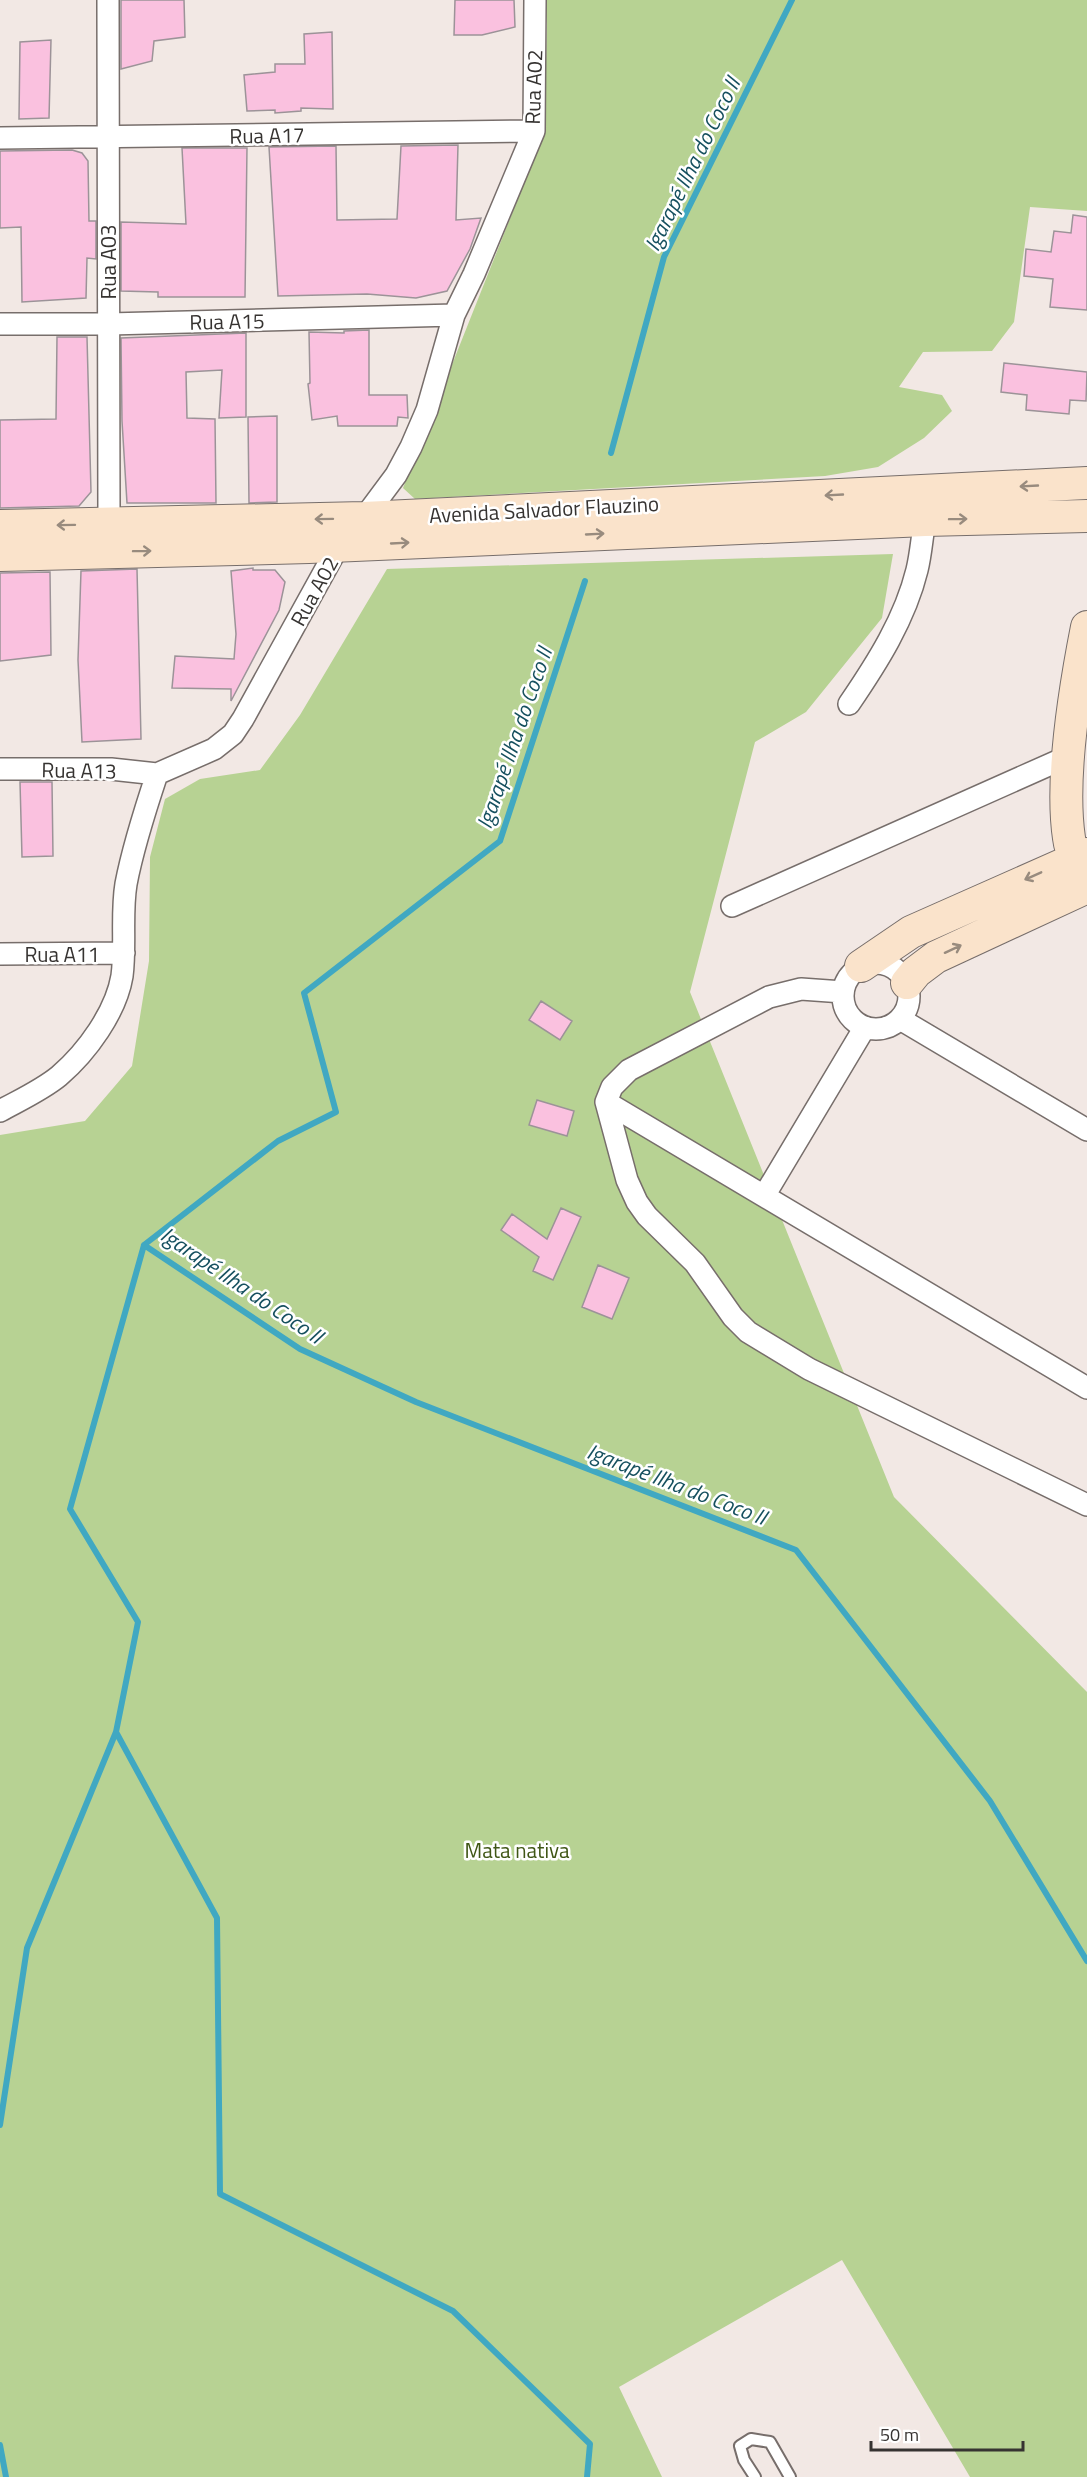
<svg xmlns="http://www.w3.org/2000/svg" width="1087" height="2477" font-family="'Titillium Web',sans-serif">
<style>
.green{fill:#b7d293}
.lines{fill:none;stroke-linecap:round;stroke-linejoin:round}
.stream{stroke:#40a8c2;stroke-width:6}
.building{fill:#fac1df;stroke:#9c9398;stroke-width:1.5}
.lane-casing{stroke:#776e6b;stroke-width:14}
.street-casing{stroke:#776e6b;stroke-width:24}
.secondary-casing{stroke:#776e6b;stroke-width:34}
.lane{stroke:#fff;stroke-width:10}
.street{stroke:#fff;stroke-width:21}
.secondary{stroke:#fae3cb;stroke-width:32}
.oneway{stroke:#988b7e}
.labels{text-anchor:middle;dominant-baseline:central;stroke-width:5;stroke-linejoin:round;paint-order:stroke}
.street-label{font-size:21px;fill:#363331;stroke:#fff}
.park-label{font-size:21px;fill:#3f5615;stroke:#fff}
.water-label{font-size:22px;font-style:italic;fill:#16505f;stroke:#fff}
</style>
<rect width="100%" height="100%" fill="#f2e8e4"/>
<path class="green" d="M 545,0 L 1087,0 L 1087,211 L 1030,207 L 1014,322 L 992,351 L 923,352 L 899,387 L 942,395 L 952,411 L 924,438 L 878,467 L 825,476 L 415,499 L 403,488 L 544,133 L 547,25 Z
M 893,554 L 882,618 L 806,712 L 755,742 L 690,992 L 894,1497 L 1087,1692 L 1087,2477 L 970,2477 L 842,2260 L 619,2387 L 662,2477 L 0,2477 L 0,1135 L 85,1121 L 132,1066 L 149,961 L 150,857 L 165,799 L 200,779 L 260,770 L 300,715 L 387,569 Z"/>
<g class="lines">
<path class="stream" d="M 611,453 L 664,257 L 792,0
M 585,581 L 500,841 L 304,993 L 336,1112 L 278,1141 L 144,1245 L 300,1349 L 416,1402 L 796,1550 L 990,1801 L 1087,1961
M 116,1732 L 217,1918 L 220,2194 L 453,2311 L 590,2444 L 587,2477
M 0,2125 L 27,1948 L 116,1732 L 138,1622 L 70,1509 L 144,1245
M 0,2445 L 6,2477"/>
</g>
<path class="building" d="M 121,0 L 184,0 L 185,37 L 154,41 L 152,61 L 121,69 Z
M 455,0 L 514,0 L 515,27 L 482,35 L 454,35 Z
M 332,32 L 333,109 L 301,108 L 301,111 L 275,113 L 275,110 L 247,111 L 244,75 L 275,72 L 275,64 L 305,64 L 304,34 Z
M 51,40 L 49,118 L 19,119 L 20,42 Z
M 458,145 L 456,220 L 481,218 L 470,249 L 447,291 L 416,298 L 367,294 L 278,296 L 269,147 L 336,146 L 337,220 L 397,219 L 401,146 Z
M 182,148 L 247,148 L 245,297 L 158,297 L 158,292 L 121,291 L 121,222 L 186,224 Z
M 72,150 L 82,153 L 88,161 L 89,221 L 96,221 L 96,259 L 87,258 L 86,298 L 22,302 L 21,227 L 0,228 L 0,151 Z
M 1073,215 L 1087,217 L 1087,310 L 1050,307 L 1053,279 L 1024,276 L 1026,249 L 1051,252 L 1054,231 L 1071,233 Z
M 369,330 L 369,395 L 407,395 L 408,418 L 398,417 L 397,426 L 338,426 L 337,416 L 312,420 L 308,384 L 310,383 L 309,332 L 344,333 L 344,331 Z
M 246,333 L 246,417 L 219,418 L 222,370 L 186,372 L 187,418 L 215,419 L 216,503 L 127,503 L 122,421 L 121,338 Z
M 57,337 L 87,337 L 91,492 L 79,506 L 0,508 L 0,420 L 56,419 Z
M 1004,363 L 1087,372 L 1086,401 L 1070,400 L 1069,414 L 1026,410 L 1027,395 L 1001,392 Z
M 277,416 L 277,502 L 249,503 L 248,417 Z
M 253,568 L 253,570 L 275,570 L 285,582 L 279,610 L 231,701 L 231,689 L 172,688 L 175,656 L 234,659 L 236,634 L 231,571 Z
M 137,569 L 141,739 L 82,742 L 78,660 L 81,571 Z
M 50,572 L 51,655 L 0,661 L 0,573 Z
M 20,782 L 52,782 L 53,856 L 22,857 Z
M 541,1001 L 572,1021 L 560,1040 L 529,1020 Z
M 537,1100 L 574,1111 L 567,1136 L 529,1125 Z
M 561,1208 L 581,1217 L 553,1280 L 533,1271 L 539,1257 L 501,1230 L 512,1214 L 547,1239 Z
M 598,1265 L 629,1278 L 612,1319 L 582,1307 Z"/>
<g class="lines">
<defs>
<path id="lane" d="M 755,2477 L 744,2460 L 740,2446 L 751,2439 L 770,2442 L 790,2477"/>
<path id="street" d="M 108,0 L 109,524
M 0,138 L 534,131
M 0,324 L 109,324 L 454,315
M 849,704 C 877,663 905,619 917,570 C 921,554 922,536 925,520
M 0,769 L 111,769 L 157,774 L 214,749 L 233,734 L 243,719 L 339,545 L 364,518 L 396,475 L 411,447 L 427,410 L 454,315 L 474,274 L 534,131 L 535,0
M 732,906 L 1069,756
M 0,954 L 124,953
M843 996a33 33 0 1 1 66 0a33 33 0 1 1-66 0Z
M 843,992 L 801,989 L 769,997 L 629,1070 L 612,1087 L 606,1102 L 1087,1388
M 900,1019 L 1087,1130
M 606,1102 L 627,1180 L 637,1202 L 647,1216 L 695,1263 L 733,1317 L 748,1332 L 809,1369 L 1087,1505
M 0,1111 C 20,1100 42,1090 59,1076 C 87,1052 116,1012 122,976 C 126,946 121,914 126,884 C 133,847 145,810 157,774
M 764,1196 L 865,1027"/>
<path id="secondary" d="M 0,526 L 364,518 L 1087,483
M 0,555 L 309,547 L 925,520 L 1087,516
M 1087,627 C 1075,688 1060,778 1069,838 C 1071,854 1079,867 1087,880
M 861,966 L 911,932 L 1087,854
M 907,983 L 916,972 L 936,957 L 1087,887"/>
</defs>
<use href="#lane" class="lane-casing"/>
<use href="#street" class="street-casing"/>
<use href="#secondary" class="secondary-casing"/>
<use href="#lane" class="lane"/>
<use href="#street" class="street"/>
<use href="#secondary" class="secondary"/>
</g>
<defs><path id="oneway-shaft" d="M-6 0H5M1.5-3L5.5 0L1.5 3" fill="none" stroke-width="1.6" stroke-linecap="round" stroke-linejoin="round" transform="scale(1.5)"/></defs>
<g class="oneway">
<use href="#oneway-shaft" transform="translate(1029 486) rotate(177)"/>
<use href="#oneway-shaft" transform="translate(834 495) rotate(177)"/>
<use href="#oneway-shaft" transform="translate(324 519) rotate(179)"/>
<use href="#oneway-shaft" transform="translate(958 519) rotate(-1)"/>
<use href="#oneway-shaft" transform="translate(66 525) rotate(179)"/>
<use href="#oneway-shaft" transform="translate(595 534) rotate(-3)"/>
<use href="#oneway-shaft" transform="translate(400 543) rotate(-3)"/>
<use href="#oneway-shaft" transform="translate(142 551) rotate(-1)"/>
<use href="#oneway-shaft" transform="translate(1033 876) rotate(156)"/>
<use href="#oneway-shaft" transform="translate(953 949) rotate(-25)"/>
</g>
<g class="labels">
<g class="street-label">
<text transform="translate(533 87) rotate(-88)">Rua A02</text>
<text transform="translate(267 135) rotate(-1)">Rua A17</text>
<text transform="translate(108 262) rotate(-90)">Rua A03</text>
<text transform="translate(227 321) rotate(-1)">Rua A15</text>
<text transform="translate(544 509) rotate(-3)">Avenida Salvador Flauzino</text>
<text transform="translate(314 591) rotate(-61)">Rua A02</text>
<text transform="translate(79 770) rotate(1)">Rua A13</text>
<text x="62" y="954">Rua A11</text>
</g>
<g class="park-label">
<text x="517" y="1850">Mata nativa</text>
</g>
<g class="water-label">
<text transform="translate(692 164) rotate(-64)">Igarapé Ilha do Coco II</text>
<text transform="translate(514 738) rotate(-71)">Igarapé Ilha do Coco II</text>
<text transform="translate(242 1285) rotate(34)">Igarapé Ilha do Coco II</text>
<text transform="translate(677 1484) rotate(21)">Igarapé Ilha do Coco II</text>
</g>
</g>
<path d="M871 2441v9h152v-9" fill="none" stroke="#363331" stroke-width="3"/>
<text x="880" y="2441" font-size="18" fill="#363331" stroke="#ffffff" stroke-width="4.5" paint-order="stroke">50 m</text>
</svg>
